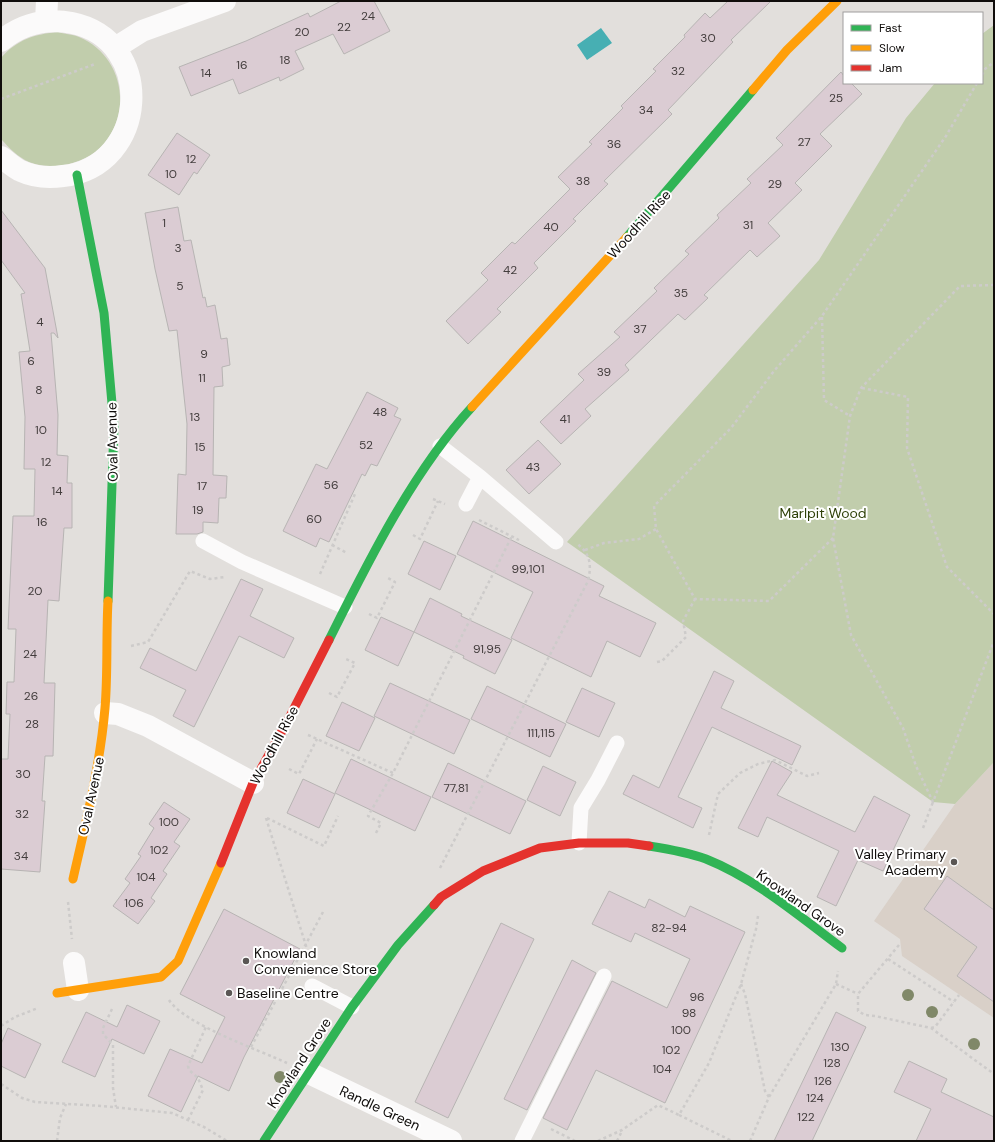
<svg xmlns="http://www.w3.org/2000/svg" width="995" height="1142" font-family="'DM Sans',sans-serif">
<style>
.built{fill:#d9d0c8}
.green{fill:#c1cdac}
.water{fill:#47afb3}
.building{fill:#dbccd3;stroke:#b7b4b3}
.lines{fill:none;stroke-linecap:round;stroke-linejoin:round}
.path{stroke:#cdcbca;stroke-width:2.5;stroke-dasharray:3 3;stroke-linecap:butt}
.lane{stroke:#fbfafa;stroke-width:15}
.street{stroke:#fbfafa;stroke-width:22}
.fast{stroke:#30b455;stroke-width:9}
.slow{stroke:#ff9f0a;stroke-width:9}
.jam{stroke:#e5322d;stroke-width:9}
.tree{fill:#808868}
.poi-dot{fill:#5a5654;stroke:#fff;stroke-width:1.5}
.labels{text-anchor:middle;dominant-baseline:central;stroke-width:4;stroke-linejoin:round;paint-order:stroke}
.number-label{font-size:12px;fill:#433d3d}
.street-label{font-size:14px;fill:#100d0b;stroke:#fff}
.park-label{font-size:14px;fill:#2f4109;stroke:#fff}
.poi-label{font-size:14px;fill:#100d0b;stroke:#fff;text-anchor:start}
</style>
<rect width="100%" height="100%" fill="#e2dfdc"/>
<path class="built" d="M 994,762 L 994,1018 L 902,956 L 900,939 L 874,921 L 955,804 Z"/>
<path class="green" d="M 994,25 L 994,762 L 955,804 L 933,802 L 567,542 L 819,260 L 906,118 L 935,83 L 982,83 L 982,34 Z
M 58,32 C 64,34 72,34 79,37 C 120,54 133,106 106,141 C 90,163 54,172 29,162 C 18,157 9,148 1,139 L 1,58 C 16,40 35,34 58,32 Z"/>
<path class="water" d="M 601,28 L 612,43 L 587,60 L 577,45 Z"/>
<path class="building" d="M 341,1 L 374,1 L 390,31 L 344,54 L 333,34 L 295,51 L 304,69 L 280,81 L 279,77 L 239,94 L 233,79 L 191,96 L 179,67 L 246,41 L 308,13 L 310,17 Z
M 728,1 L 771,1 L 731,40 L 733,42 L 668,110 L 672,114 L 604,181 L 608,184 L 573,219 L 576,221 L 534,263 L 538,268 L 497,309 L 501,312 L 468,344 L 446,321 L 488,280 L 481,273 L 512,242 L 515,244 L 570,189 L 558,177 L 592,144 L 589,142 L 623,108 L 621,106 L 656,71 L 653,69 L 685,37 L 684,35 L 705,13 L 710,18 Z
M 841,72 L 844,76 L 844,83 L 851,83 L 862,94 L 820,134 L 832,146 L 795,183 L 802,190 L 768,223 L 780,236 L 757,257 L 750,250 L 704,295 L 708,298 L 685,320 L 678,314 L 625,365 L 629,370 L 585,409 L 591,416 L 561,444 L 540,422 L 584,380 L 578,374 L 620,337 L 614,332 L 657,291 L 654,288 L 689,254 L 685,251 L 719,218 L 717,215 L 751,183 L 747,179 L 783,145 L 776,138 Z
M 177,133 L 210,155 L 197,174 L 194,172 L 179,195 L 148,175 Z
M 178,207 L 184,241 L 191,240 L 203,298 L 205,297 L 207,307 L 215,305 L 221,339 L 227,338 L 230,365 L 222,367 L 223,386 L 214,387 L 213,475 L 227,476 L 226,498 L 219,498 L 218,523 L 203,522 L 203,532 L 197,534 L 176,534 L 178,474 L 186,475 L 187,424 L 177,330 L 169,331 L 155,269 L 145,213 Z
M 1,210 L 45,268 L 58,338 L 54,333 L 51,333 L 58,415 L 57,455 L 68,456 L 67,483 L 72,483 L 72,528 L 64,528 L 59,601 L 48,600 L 44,683 L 55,683 L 53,756 L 45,756 L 42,801 L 45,801 L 40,872 L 1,869 L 1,759 L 8,759 L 10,714 L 6,714 L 7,682 L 14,682 L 16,629 L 8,629 L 13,516 L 34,516 L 35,469 L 24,469 L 25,417 L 19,352 L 30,351 L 21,294 L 25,293 L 1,260 Z
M 367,392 L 398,408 L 394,416 L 401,419 L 377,466 L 371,464 L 365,476 L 362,474 L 329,542 L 320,538 L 316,547 L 283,531 L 316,464 L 327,469 Z
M 538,440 L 561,464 L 529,494 L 506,470 Z
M 473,521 L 604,586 L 599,596 L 656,623 L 640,657 L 607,641 L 591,677 L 511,638 L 533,592 L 457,554 Z
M 424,541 L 456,556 L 440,590 L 408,574 Z
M 241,579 L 263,589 L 250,616 L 294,638 L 284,658 L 239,636 L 194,727 L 173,716 L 186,690 L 140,668 L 150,648 L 196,671 Z
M 430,598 L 462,614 L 461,616 L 512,640 L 495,674 L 463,658 L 464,656 L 414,632 Z
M 381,617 L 414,632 L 398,666 L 365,650 Z
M 714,671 L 734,681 L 721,708 L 801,746 L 792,765 L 712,727 L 678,797 L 702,808 L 693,828 L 623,794 L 633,775 L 659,788 Z
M 390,683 L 470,720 L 454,754 L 374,716 Z
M 487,686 L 566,724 L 550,757 L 471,719 Z
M 582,688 L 615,703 L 599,737 L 566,722 Z
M 342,702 L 375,718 L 359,751 L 326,736 Z
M 351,759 L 431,797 L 415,831 L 335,793 Z
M 772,761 L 792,772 L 777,795 L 855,832 L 874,796 L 910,815 L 883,871 L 858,860 L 836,906 L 817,897 L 839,851 L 767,817 L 758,837 L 738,828 Z
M 448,763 L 526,801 L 510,834 L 432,797 Z
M 543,766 L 576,782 L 560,816 L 527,800 Z
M 303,779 L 335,794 L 319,828 L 287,813 Z
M 164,802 L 190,819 L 174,842 L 180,846 L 163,871 L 167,874 L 151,898 L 155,901 L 138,924 L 113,906 L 130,883 L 125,879 L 141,856 L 138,854 L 154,828 L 149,824 Z
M 947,876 L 994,910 L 994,1002 L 957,976 L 977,947 L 924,909 Z
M 609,891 L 645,908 L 649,899 L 685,917 L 690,906 L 745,932 L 665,1103 L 596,1070 L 567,1130 L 543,1118 L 612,981 L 667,1008 L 690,959 L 635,933 L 631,942 L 592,924 Z
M 224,909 L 300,949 L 244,1057 L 229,1091 L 198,1076 L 181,1112 L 148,1096 L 170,1049 L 202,1063 L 225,1017 L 180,994 Z
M 501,923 L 534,939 L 448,1118 L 415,1102 Z
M 572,960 L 596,973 L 527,1110 L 504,1099 Z
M 127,1005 L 160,1021 L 144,1054 L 112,1039 L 95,1077 L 62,1062 L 86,1012 L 117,1027 Z
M 836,1012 L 866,1027 L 812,1141 L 774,1141 Z
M 8,1028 L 41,1044 L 25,1078 L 1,1066 L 1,1044 Z
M 909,1061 L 947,1079 L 941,1092 L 994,1117 L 994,1141 L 916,1141 L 931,1109 L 894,1092 Z"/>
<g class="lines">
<path class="path" d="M 982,75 L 985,69 L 994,62
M 1,99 L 95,64
M 994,285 L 960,286 L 861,388 L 850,416 L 833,538 L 851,635 L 903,728 L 916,766 L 933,802 L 994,641
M 822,317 L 824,400 L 850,416
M 862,388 L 908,397 L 907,448 L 947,567 L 994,614
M 433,499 L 445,504
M 479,520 L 519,540
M 413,535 L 420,539 L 438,501
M 833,538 L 769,601 L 695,599 L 656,529 L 654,506 L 731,428 L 774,371 L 822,316 L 946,136 L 977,83
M 332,545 L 347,553
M 585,550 L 604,543 L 639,539 L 656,529
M 320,574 L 355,494
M 369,614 L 377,618 L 395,582 L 388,578
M 131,646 L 148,642 L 190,571 L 210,579 L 225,577
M 657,662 L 662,661 L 686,637 L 683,621 L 695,599
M 329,693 L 337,697 L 355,663 L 346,659
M 308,735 L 393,773
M 289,769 L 299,774 L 317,739
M 266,818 L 307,949
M 267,818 L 324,846 L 338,816
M 923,828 L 933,802
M 376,833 L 381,823 L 368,816 L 393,773 L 512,536
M 709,835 L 718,794 L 740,773 L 758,764 L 775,760 L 807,776 L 819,773
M 440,868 L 588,581 C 592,564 590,553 576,543
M 68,902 L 72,939
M 899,945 L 858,994 L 858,1011 L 865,1015 L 875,1016 L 931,1028 L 994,1074
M 888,959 L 954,1002
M 741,984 L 745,994 L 765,1091 L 769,1097
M 836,984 L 858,994
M 169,1000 C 184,1024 259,1050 287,1063
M 112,1009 L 103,1028 L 103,1034 L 113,1045 L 113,1088 L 116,1107
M 1,1026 L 15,1017 L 38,1008
M 931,1028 L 935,1027 L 959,995
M 251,1047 L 323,912
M 1,1084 L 22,1098 L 35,1102 L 102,1106 L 172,1113 L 204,1127 L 227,1141
M 679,1115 L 732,1141
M 188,1120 L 203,1090 L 198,1078 L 189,1070 L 188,1066 L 206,1027
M 551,1129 L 575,1141
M 57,1141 L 60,1118 L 66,1104
M 598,1141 L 622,1130 L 658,1105 L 679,1115 L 709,1063 L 741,984 L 756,929 L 758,916
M 617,1141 L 622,1131
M 750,1141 L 769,1097 L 836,984 L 838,971"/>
<path class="lane" d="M 440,446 L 480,477 L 556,542
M 466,504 L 480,477
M 203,541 L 242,562 L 345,607
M 579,843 L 581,808 L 598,780 L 617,743
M 312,986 L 352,1007
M 522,1141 L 604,976"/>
<path class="street" d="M 46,21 L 47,1
M 1,41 C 22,24 45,18 72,23 C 156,40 149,166 63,176 C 49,178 34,177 21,171 C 14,168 7,161 1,157
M 115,48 L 142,31 L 225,1
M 105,713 L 118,714 L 148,726 L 253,783
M 74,963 L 78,990
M 309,1073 L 451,1141"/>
<path class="fast" d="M 77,175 L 104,313 L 114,426 L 108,601
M 627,237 L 753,90
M 329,640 C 368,562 413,471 472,407
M 649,846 C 668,849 687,852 706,859 C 756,879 799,916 842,948
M 264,1141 L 352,1007 L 398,945 L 434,905"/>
<path class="slow" d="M 753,90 L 787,50 L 837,1
M 472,407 L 627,237
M 73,879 C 86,822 100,766 105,708 C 108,673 106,637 108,601
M 57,993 L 161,977 L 178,961 L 221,863"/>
<path class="jam" d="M 221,863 L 253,783 L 286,724 L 329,640
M 434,905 L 441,897 L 483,871 L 540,848 L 579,843 L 628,843 L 649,846"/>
</g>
<g class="tree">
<circle cx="908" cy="995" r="6"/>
<circle cx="932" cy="1012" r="6"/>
<circle cx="974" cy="1044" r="6"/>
<circle cx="280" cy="1077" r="6"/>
</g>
<g class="poi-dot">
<circle cx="954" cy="862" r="4"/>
<circle cx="246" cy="961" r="4"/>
<circle cx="229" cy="993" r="4"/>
</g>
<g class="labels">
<g class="number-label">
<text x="368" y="16">24</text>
<text x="344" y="27">22</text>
<text x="302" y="32">20</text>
<text x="708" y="38">30</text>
<text x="285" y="60">18</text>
<text x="242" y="65">16</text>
<text x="678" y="71">32</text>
<text x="206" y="73">14</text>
<text x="836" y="98">25</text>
<text x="646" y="110">34</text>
<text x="804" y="142">27</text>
<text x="614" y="144">36</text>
<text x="191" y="159">12</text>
<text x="171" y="174">10</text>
<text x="583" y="181">38</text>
<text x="775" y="184">29</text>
<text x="164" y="223">1</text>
<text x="748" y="225">31</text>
<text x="551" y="227">40</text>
<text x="178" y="248">3</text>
<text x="510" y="270">42</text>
<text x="180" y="286">5</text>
<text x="681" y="293">35</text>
<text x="40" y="322">4</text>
<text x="640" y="329">37</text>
<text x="204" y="354">9</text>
<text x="31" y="361">6</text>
<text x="604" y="372">39</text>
<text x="202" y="378">11</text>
<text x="39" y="390">8</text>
<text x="380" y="412">48</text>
<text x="195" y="417">13</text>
<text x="565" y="419">41</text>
<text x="41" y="430">10</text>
<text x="366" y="445">52</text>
<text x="200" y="447">15</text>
<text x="46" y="462">12</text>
<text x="533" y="467">43</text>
<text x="331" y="485">56</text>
<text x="202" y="486">17</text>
<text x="57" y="491">14</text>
<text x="198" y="510">19</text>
<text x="314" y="519">60</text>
<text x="42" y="522">16</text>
<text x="528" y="569">99,101</text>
<text x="35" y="591">20</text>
<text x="487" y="649">91,95</text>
<text x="30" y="654">24</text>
<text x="31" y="696">26</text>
<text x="32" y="724">28</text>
<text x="541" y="733">111,115</text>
<text x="23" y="774">30</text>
<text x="456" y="788">77,81</text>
<text x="22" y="814">32</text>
<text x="169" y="822">100</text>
<text x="159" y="850">102</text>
<text x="21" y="856">34</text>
<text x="146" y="877">104</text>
<text x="134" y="903">106</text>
<text x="669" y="928">82-94</text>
<text x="697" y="997">96</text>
<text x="689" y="1013">98</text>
<text x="681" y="1030">100</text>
<text x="840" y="1047">130</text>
<text x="671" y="1050">102</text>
<text x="832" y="1063">128</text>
<text x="662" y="1069">104</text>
<text x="823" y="1081">126</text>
<text x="815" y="1098">124</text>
<text x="806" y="1117">122</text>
</g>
<g class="street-label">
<text transform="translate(639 224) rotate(-48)">Woodhill Rise</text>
<text transform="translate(112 442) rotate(-91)">Oval Avenue</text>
<text transform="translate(274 745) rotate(-62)">Woodhill Rise</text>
<text transform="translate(91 796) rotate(-78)">Oval Avenue</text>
<text transform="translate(801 903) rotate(35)">Knowland Grove</text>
<text transform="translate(299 1063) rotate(-57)">Knowland Grove</text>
<text transform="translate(380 1108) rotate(25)">Randle Green</text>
</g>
<g class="park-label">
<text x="823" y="513">Marlpit Wood</text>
</g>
<g class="poi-label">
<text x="946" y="854" text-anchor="end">Valley Primary<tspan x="946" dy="16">Academy</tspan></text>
<text x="254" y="953">Knowland<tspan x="254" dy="16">Convenience Store</tspan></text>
<text x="237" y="993">Baseline Centre</text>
</g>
</g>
<rect width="995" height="1142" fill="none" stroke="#100d0b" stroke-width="4"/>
<rect x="843" y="12" width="140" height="72" fill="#ffffff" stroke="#9f9e9d"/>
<rect x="851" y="25" width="20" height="6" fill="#30b455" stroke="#9f9e9d"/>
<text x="879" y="32" font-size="12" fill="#100d0b">Fast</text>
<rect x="851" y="45" width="20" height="6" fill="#ff9f0a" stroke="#9f9e9d"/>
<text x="879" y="52" font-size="12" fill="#100d0b">Slow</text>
<rect x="851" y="65" width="20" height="6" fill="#e5322d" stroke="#9f9e9d"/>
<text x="879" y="72" font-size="12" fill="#100d0b">Jam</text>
</svg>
